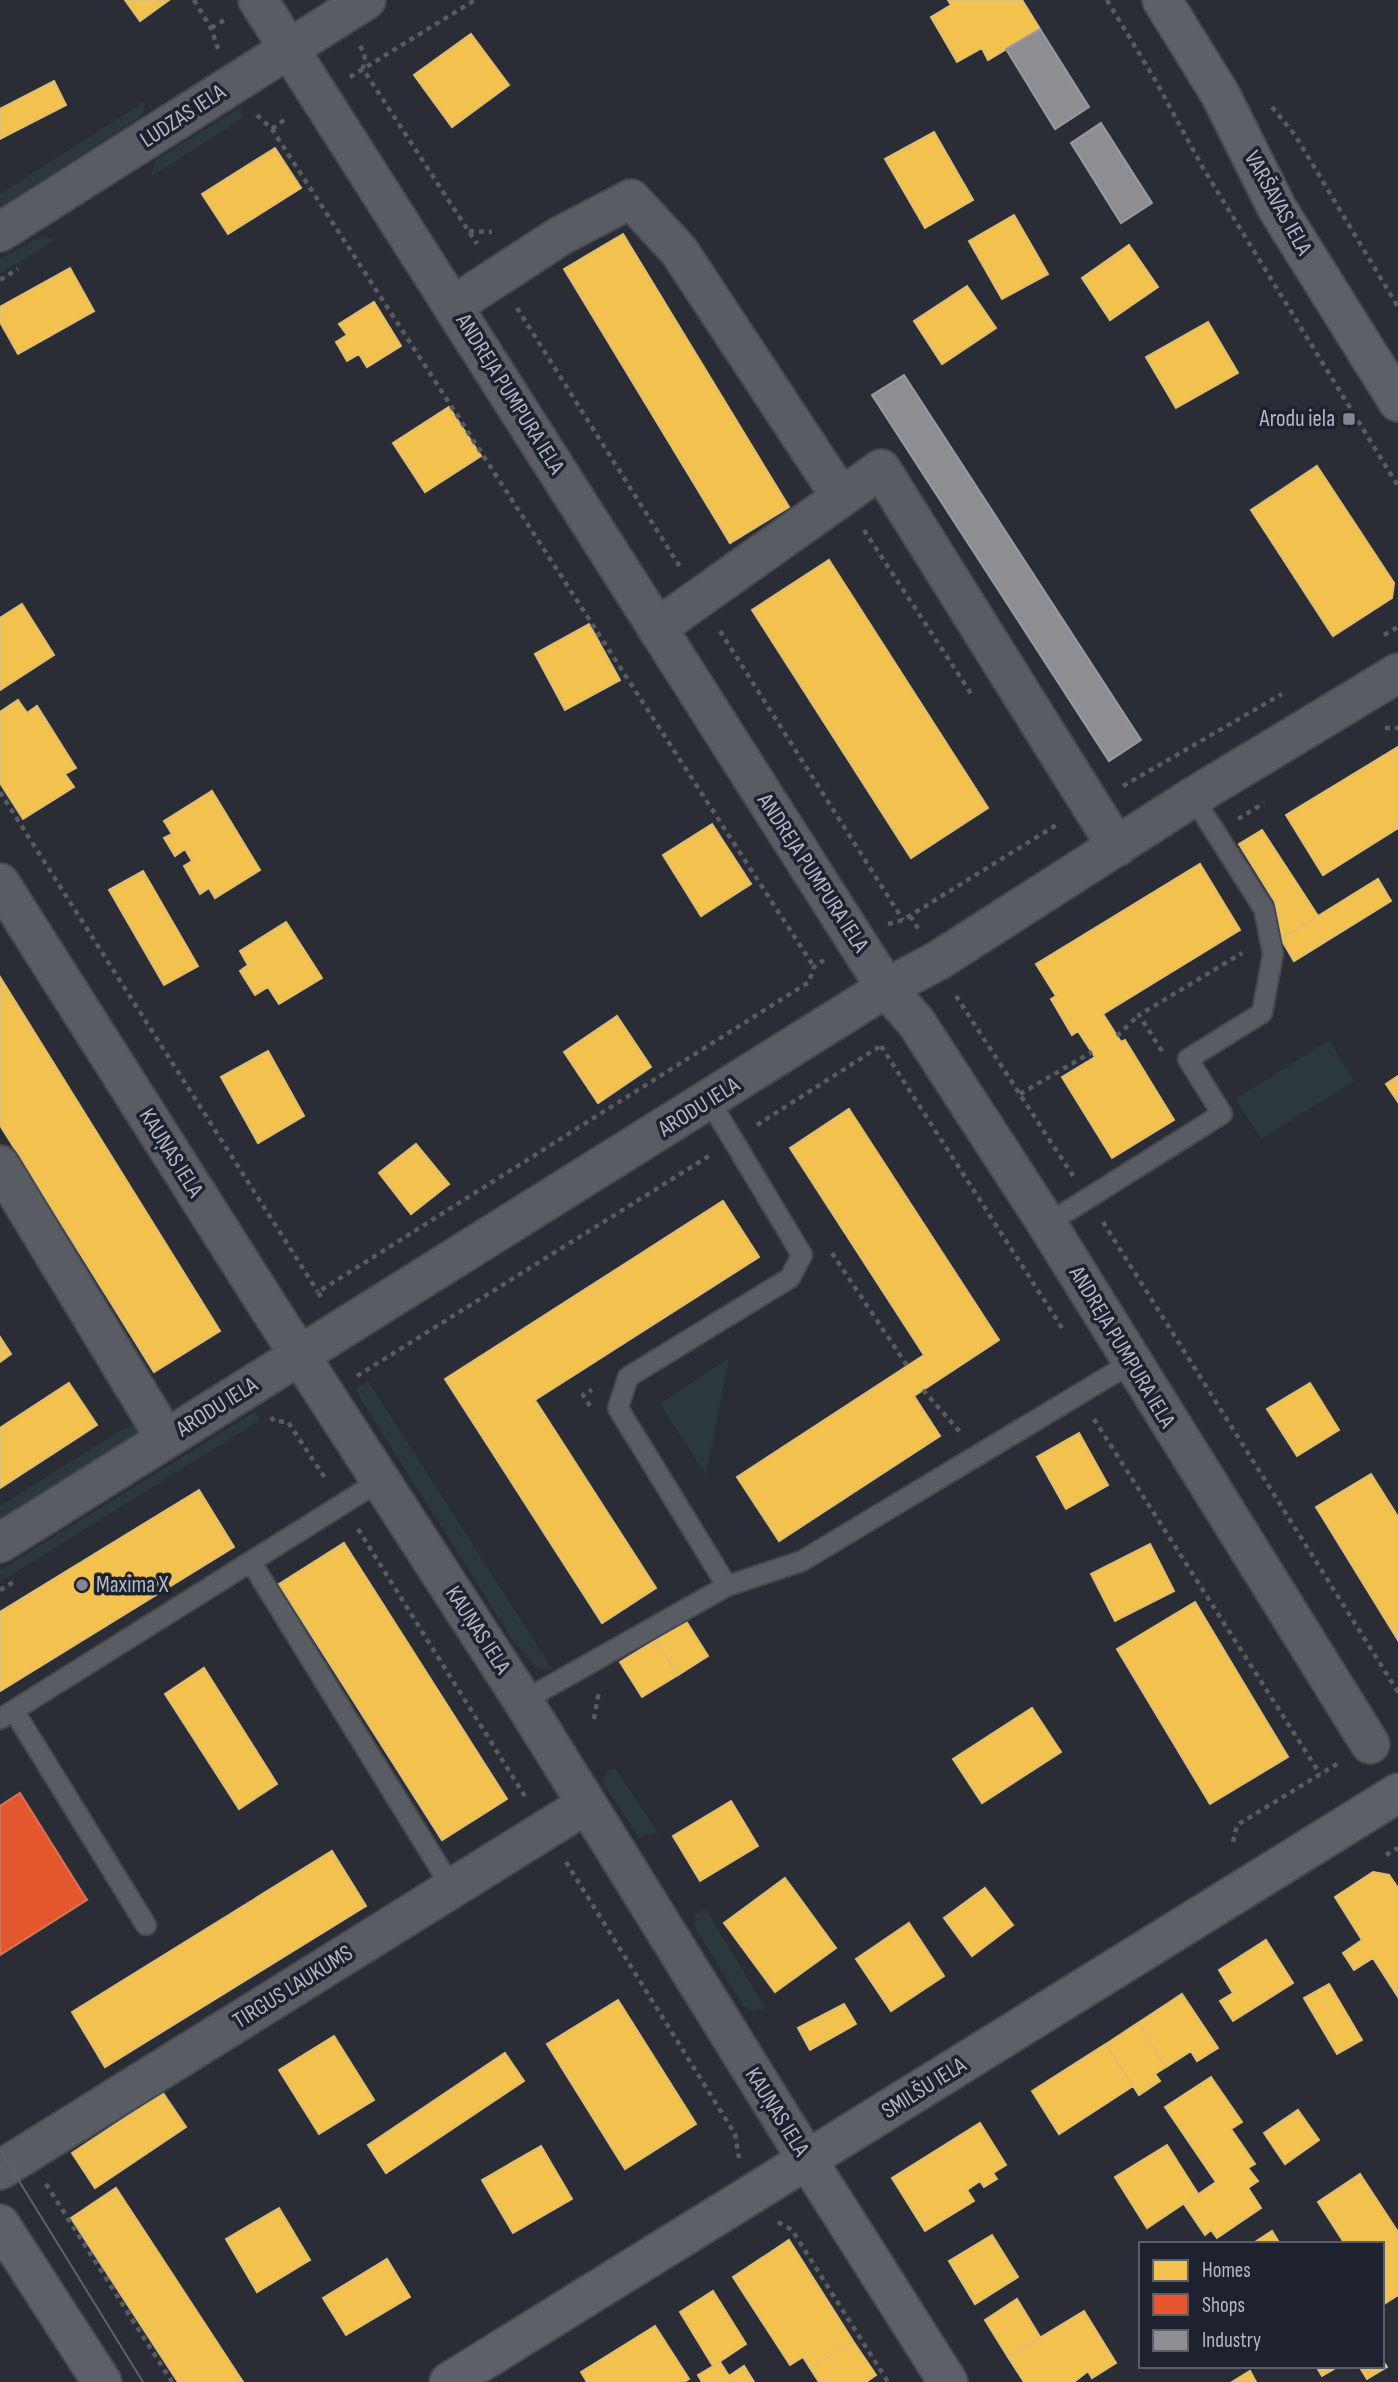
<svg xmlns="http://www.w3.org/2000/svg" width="1398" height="2382" font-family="'Sofia Sans Condensed',sans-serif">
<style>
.green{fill:#2b393d}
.homes{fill:#f2c14e;stroke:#dfbe72;stroke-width:2}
.shops{fill:#e4572e;stroke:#d6745b;stroke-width:2}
.industry{fill:#8d8d92;stroke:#999aa1;stroke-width:2}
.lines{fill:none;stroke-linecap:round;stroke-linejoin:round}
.lane-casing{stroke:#46484e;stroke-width:23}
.street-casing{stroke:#46484e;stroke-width:42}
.secondary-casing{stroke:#46484e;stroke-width:42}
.path{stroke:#585b61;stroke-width:4.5;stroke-dasharray:5 5;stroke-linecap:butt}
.lane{stroke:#595c63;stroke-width:19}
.street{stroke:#595c63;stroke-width:38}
.secondary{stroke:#5d6067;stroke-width:38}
.tram{stroke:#5e6067;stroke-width:2}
.poi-dot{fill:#848793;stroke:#1e222e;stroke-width:2.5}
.labels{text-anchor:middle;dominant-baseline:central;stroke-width:7;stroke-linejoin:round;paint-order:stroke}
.street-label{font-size:23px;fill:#b4b8c5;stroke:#1e222e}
.poi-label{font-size:23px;fill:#b4b8c5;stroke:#1e222e;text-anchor:end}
</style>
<rect width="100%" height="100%" fill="#2a2d35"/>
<path class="green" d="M 144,102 L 144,111 L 135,120 L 0,207 L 0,194 Z
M 241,107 L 243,116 L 238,121 L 151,177 L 156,160 Z
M 44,235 L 53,241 L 0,274 L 0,259 Z
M 1329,1040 L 1354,1081 L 1261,1139 L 1236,1099 Z
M 729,1358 L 706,1475 L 660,1404 Z
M 368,1381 L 553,1670 L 536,1668 L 511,1637 L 362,1401 L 356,1389 Z
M 255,1412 L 260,1420 L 0,1582 L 0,1570 Z
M 133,1423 L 139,1432 L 0,1520 L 0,1506 Z
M 614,1767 L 658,1833 L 639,1837 L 603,1783 L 606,1773 Z
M 705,1908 L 766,2009 L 751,2011 L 743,2005 L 694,1926 L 695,1915 Z"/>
<path class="homes" d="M 125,0 L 169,0 L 140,21 Z
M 948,0 L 1022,0 L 1040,29 L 988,60 L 982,48 L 957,62 L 931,17 L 951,5 Z
M 471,34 L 509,85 L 452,127 L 414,75 Z
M 54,81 L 66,105 L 0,139 L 0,109 Z
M 934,132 L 973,200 L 925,228 L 885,159 Z
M 275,148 L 301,188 L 228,234 L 202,194 Z
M 1014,215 L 1048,274 L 1002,299 L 969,241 Z
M 623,234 L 789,507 L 730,543 L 564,269 Z
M 1129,245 L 1158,287 L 1110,320 L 1082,278 Z
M 70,268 L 94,311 L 18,354 L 0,322 L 0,307 Z
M 967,286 L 996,328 L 942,364 L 914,321 Z
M 374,302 L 401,346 L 367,367 L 359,354 L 347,361 L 336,342 L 347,335 L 339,324 Z
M 1208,322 L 1238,373 L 1176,408 L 1146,357 Z
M 449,407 L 481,456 L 425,492 L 393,443 Z
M 1317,466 L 1394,583 L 1392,598 L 1333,636 L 1251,510 Z
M 829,560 L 988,808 L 911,858 L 752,610 Z
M 22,604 L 54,655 L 0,690 L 0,618 Z
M 589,624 L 620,680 L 565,710 L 535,654 Z
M 18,700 L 27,713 L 37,706 L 76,768 L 65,774 L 74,787 L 23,819 L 0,783 L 0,712 Z
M 1398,747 L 1398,828 L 1323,875 L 1286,815 Z
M 212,791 L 260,870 L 215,898 L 209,888 L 200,894 L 184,866 L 192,861 L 185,849 L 175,856 L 164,838 L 172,834 L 164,821 Z
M 712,824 L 751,884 L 701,916 L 663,855 Z
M 1262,830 L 1318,916 L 1281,939 L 1275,902 L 1239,844 Z
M 1200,864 L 1240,930 L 1103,1014 L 1121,1042 L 1125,1040 L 1174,1120 L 1112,1158 L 1062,1077 L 1095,1057 L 1078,1031 L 1072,1035 L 1051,999 L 1056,996 L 1036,964 Z
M 143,871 L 198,966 L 164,985 L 109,890 Z
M 1378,879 L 1391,901 L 1294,961 L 1281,939 Z
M 286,922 L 322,978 L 279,1004 L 268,987 L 255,995 L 240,971 L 248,965 L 240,951 Z
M 0,977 L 220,1331 L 154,1372 L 0,1125 Z
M 617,1016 L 651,1067 L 598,1103 L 564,1052 Z
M 268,1051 L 304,1116 L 258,1143 L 221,1077 Z
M 1398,1076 L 1398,1102 L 1386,1084 Z
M 849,1109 L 999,1340 L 914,1396 L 940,1436 L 779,1541 L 737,1477 L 924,1355 L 790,1148 Z
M 416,1144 L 449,1184 L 411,1214 L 379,1173 Z
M 723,1201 L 759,1257 L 535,1400 L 656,1588 L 602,1623 L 445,1379 Z
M 0,1337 L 11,1354 L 0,1362 Z
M 69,1383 L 97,1425 L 0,1488 L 0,1428 Z
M 1310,1383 L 1339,1430 L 1297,1456 L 1267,1409 Z
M 1079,1433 L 1108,1485 L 1066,1509 L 1037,1457 Z
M 1371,1474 L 1398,1517 L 1398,1640 L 1316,1507 Z
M 199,1490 L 234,1547 L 0,1691 L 0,1612 Z
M 344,1543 L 507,1799 L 442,1840 L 279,1584 Z
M 1150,1544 L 1174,1591 L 1115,1621 L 1091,1574 Z
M 1195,1602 L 1288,1757 L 1210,1804 L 1117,1649 Z
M 686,1621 L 708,1656 L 678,1675 L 656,1640 Z
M 656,1640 L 678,1675 L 642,1697 L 620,1662 Z
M 204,1668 L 277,1784 L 239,1809 L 165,1694 Z
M 1032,1708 L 1061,1752 L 982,1803 L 953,1759 Z
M 731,1801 L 758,1846 L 700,1881 L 673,1836 Z
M 332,1851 L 366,1906 L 105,2067 L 72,2012 Z
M 1373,1872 L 1389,1875 L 1398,1888 L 1398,1997 L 1373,1958 L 1354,1970 L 1343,1953 L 1362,1940 L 1335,1897 Z
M 785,1878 L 836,1948 L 775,1992 L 724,1923 Z
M 985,1888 L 1013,1925 L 972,1956 L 944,1918 Z
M 909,1923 L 944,1976 L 891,2011 L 856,1959 Z
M 1266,1940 L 1293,1983 L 1233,2021 L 1220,2001 L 1233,1993 L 1219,1970 Z
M 1329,1984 L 1362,2040 L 1337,2054 L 1304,1998 Z
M 1182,1994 L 1218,2048 L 1197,2061 L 1191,2051 L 1166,2067 L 1138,2023 Z
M 618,2000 L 696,2124 L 625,2169 L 547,2044 Z
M 844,2004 L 856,2024 L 810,2050 L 798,2028 Z
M 1138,2023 L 1166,2067 L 1155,2074 L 1160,2081 L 1139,2095 L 1106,2044 Z
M 334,2036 L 374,2100 L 319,2134 L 279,2070 Z
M 1106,2044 L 1133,2086 L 1059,2134 L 1032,2091 Z
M 505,2053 L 524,2081 L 386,2173 L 368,2145 Z
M 1211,2077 L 1242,2122 L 1231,2129 L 1255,2164 L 1248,2168 L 1258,2181 L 1248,2188 L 1261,2208 L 1217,2238 L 1211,2230 L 1205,2235 L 1184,2204 L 1216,2182 L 1165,2107 Z
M 163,2093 L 186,2127 L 95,2188 L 72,2153 Z
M 1298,2110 L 1319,2140 L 1285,2164 L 1264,2133 Z
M 980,2123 L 1006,2165 L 993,2173 L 997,2179 L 984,2187 L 980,2181 L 967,2190 L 974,2201 L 925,2231 L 892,2178 Z
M 1167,2145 L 1198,2194 L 1147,2228 L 1115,2177 Z
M 541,2146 L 572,2199 L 513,2233 L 482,2180 Z
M 1360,2174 L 1398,2232 L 1398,2295 L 1384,2304 L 1382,2244 L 1345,2244 L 1318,2202 Z
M 116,2188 L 243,2382 L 178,2382 L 71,2218 Z
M 279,2208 L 310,2260 L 257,2292 L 226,2239 Z
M 1272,2231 L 1280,2244 L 1252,2244 Z
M 992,2235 L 1018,2277 L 975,2304 L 949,2261 Z
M 789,2240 L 853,2341 L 810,2368 L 803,2357 L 790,2365 L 733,2277 Z
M 387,2259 L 410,2297 L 346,2335 L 323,2298 Z
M 713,2291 L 746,2344 L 713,2366 L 680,2312 Z
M 1017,2299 L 1040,2337 L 1008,2357 L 985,2320 Z
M 1084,2311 L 1116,2363 L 1092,2378 L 1088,2371 L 1074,2382 L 1024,2382 L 1008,2357 Z
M 655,2326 L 689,2379 L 684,2382 L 587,2382 L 581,2372 Z
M 853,2341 L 876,2375 L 866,2382 L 819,2382 L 810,2368 Z
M 1382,2360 L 1387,2367 L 1367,2379 L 1359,2366 L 1382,2366 Z
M 720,2362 L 729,2376 L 744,2366 L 754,2382 L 702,2382 L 698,2375 Z
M 1316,2366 L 1339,2366 L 1322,2376 Z
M 1250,2371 L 1256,2382 L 1232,2382 Z"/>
<path class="shops" d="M 20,1793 L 87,1900 L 0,1955 L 0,1806 Z"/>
<path class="industry" d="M 1040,29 L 1089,107 L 1055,129 L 1006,49 Z
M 1101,123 L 1152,203 L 1121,223 L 1071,143 Z
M 904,375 L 1141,740 L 1109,761 L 872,395 Z"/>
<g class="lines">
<defs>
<path id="lane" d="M 709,1100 L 802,1255 L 790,1278 L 628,1377 L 618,1408 L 727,1586
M 1047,1224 L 1222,1114 L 1188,1059 L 1262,1013 L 1273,954 L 1264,909 L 1193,797
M 251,1562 L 452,1888
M 523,1701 L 727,1586 L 802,1561 L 1131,1363
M 14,1711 L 146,1925
M 0,1719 L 381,1480"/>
<path id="street" d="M 258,0 L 886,988 L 916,1022 L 1047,1224 L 1370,1744
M 0,232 L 366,0
M 454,305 L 560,236 L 631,199 L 679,251 L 841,497
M 657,628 L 881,469 L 1117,847
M 0,883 L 271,1311 L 523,1701 L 808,2161
M 0,1165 L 166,1439
M 0,1543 L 886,988 L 939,960 L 1193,797 L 1398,673
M 0,2170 L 587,1804"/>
<path id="secondary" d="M 1162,0 L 1220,94 L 1277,208 L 1398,402
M 808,2161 L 948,2382
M 0,2224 L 102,2382
M 449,2382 L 1398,1793"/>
</defs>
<use href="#lane" class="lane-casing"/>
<use href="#street" class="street-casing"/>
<use href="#secondary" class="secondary-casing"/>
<path class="path" d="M 194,0 L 211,28 L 218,49
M 1107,0 L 1154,78 L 1203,168 L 1398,486
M 211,28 L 226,19
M 360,46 L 365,54 L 363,69 L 477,244
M 350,77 L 475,0
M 1272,107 L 1295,135 L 1398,307
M 257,115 L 272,129 L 814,967
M 272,129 L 288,117
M 469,231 L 492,232
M 0,280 L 18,269
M 517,308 L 680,567
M 864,530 L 972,695
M 720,631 L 903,920
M 1384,635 L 1398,627
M 1385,728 L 1398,728
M 1123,786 L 1282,694
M 0,792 L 318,1292
M 1238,819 L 1264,803
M 910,916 L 919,930
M 888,924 L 903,920 L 1058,824
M 956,996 L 1073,1176
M 1117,1036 L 1139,1015
M 881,1046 L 1064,1331
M 1162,1051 L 1139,1015 L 1242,953
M 1020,1094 L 1092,1052
M 757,1125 L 882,1045
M 1103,1222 L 1398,1692
M 832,1253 L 908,1367
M 321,1297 L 318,1292 L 809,982 L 814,967 L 824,960
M 357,1376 L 709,1156
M 923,1390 L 962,1434
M 590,1406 L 583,1395 L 592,1390
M 271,1417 L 274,1421 L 288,1422 L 327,1481
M 1094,1419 L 1320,1774
M 358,1529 L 526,1798
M 0,1590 L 17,1580
M 594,1719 L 599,1691
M 1233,1842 L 1237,1825 L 1337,1764
M 1386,1855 L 1398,1848
M 566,1862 L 735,2134 L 739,2158
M 46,2184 L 172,2382
M 778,2222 L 792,2230 L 888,2382"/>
<use href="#lane" class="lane"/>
<use href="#street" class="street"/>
<use href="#secondary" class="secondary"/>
<path class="tram" d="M 0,2150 L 143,2382"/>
</g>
<g class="poi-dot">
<rect x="1342" y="412" width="14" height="14" rx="3.5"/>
<circle cx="82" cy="1585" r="7"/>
</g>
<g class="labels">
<g class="street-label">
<text transform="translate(183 116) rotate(-33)">LUDZAS IELA</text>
<text transform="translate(1278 203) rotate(61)">VARŠAVAS IELA</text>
<text transform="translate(510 394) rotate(58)">ANDREJA PUMPURA IELA</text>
<text transform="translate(813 873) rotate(57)">ANDREJA PUMPURA IELA</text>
<text transform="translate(699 1107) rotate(-32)">ARODU IELA</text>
<text transform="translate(171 1153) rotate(58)">KAUŅAS IELA</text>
<text transform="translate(1122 1347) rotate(59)">ANDREJA PUMPURA IELA</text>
<text transform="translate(217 1407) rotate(-32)">ARODU IELA</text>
<text transform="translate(478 1630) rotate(57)">KAUŅAS IELA</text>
<text transform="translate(293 1987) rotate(-32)">TIRGUS LAUKUMS</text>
<text transform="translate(924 2088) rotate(-32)">SMILŠU IELA</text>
<text transform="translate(777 2112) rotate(58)">KAUŅAS IELA</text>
</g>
<g class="poi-label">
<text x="1335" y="419">Arodu iela</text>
<text x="96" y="1585" text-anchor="start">Maxima X</text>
</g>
</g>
<rect x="1139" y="2242" width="245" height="126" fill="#1e222e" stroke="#5a5e6a" stroke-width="2"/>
<rect x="1153" y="2260" width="35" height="21" fill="#f2c14e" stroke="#5a5e6a" stroke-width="2"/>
<text x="1202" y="2277" font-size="21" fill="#b4b8c5">Homes</text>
<rect x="1153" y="2294" width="35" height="21" fill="#e4572e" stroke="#5a5e6a" stroke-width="2"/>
<text x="1202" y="2312" font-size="21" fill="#b4b8c5">Shops</text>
<rect x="1153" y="2330" width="35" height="21" fill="#8d8d92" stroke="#5a5e6a" stroke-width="2"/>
<text x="1202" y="2347" font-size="21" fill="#b4b8c5">Industry</text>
</svg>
